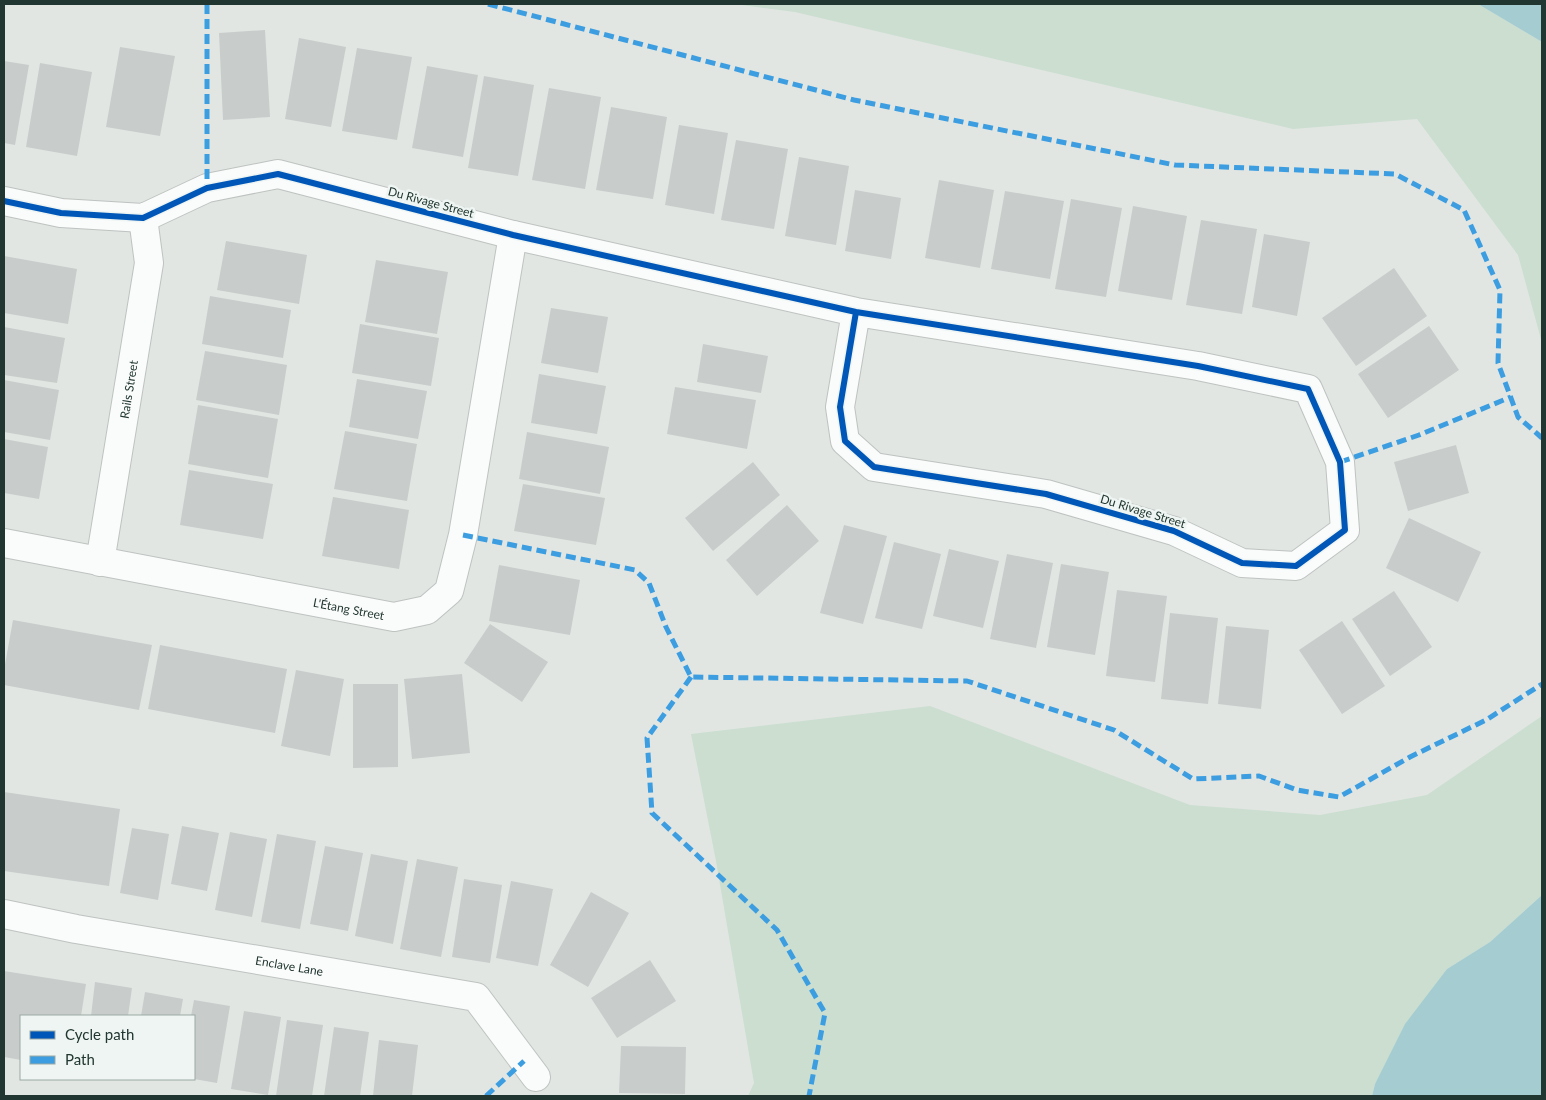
<svg xmlns="http://www.w3.org/2000/svg" width="1546" height="1100" font-family="Lato,sans-serif">
<style>
.green{fill:#cbded0}
.water{fill:#a5cdd1}
.building{fill:#c8cdcb}
.lines{fill:none;stroke-linecap:round;stroke-linejoin:round}
.minor-casing{stroke:#bec3c0;stroke-width:30}
.minor{stroke:#fafbfb;stroke-width:28}
.quiet{stroke:#3c9ee1;stroke-width:5;stroke-dasharray:10 5;stroke-linecap:butt}
.cycleway-casing{stroke:#eef5f2;stroke-width:9}
.cycleway{stroke:#0057b8;stroke-width:6}
.labels{text-anchor:middle;dominant-baseline:central;stroke-width:5;stroke-linejoin:round;paint-order:stroke}
.street-label{font-size:12px;fill:#213630;stroke:#eef5f2}
</style>
<rect width="100%" height="100%" fill="#e1e6e3"/>
<path class="green" d="M 734,4 L 1478,4 L 1542,42 L 1542,343 L 1518,255 L 1417,119 L 1293,129 L 795,12 Z
M 930,706 L 1190,805 L 1320,815 L 1427,795 L 1542,716 L 1542,895 L 1490,942 L 1447,969 L 1375,1084 L 1372,1096 L 748,1096 L 754,1083 L 716,861 L 691,734 Z"/>
<path class="water" d="M 1478,4 L 1542,4 L 1542,42 Z
M 1542,895 L 1542,1096 L 1372,1096 L 1375,1084 L 1405,1024 L 1447,969 L 1490,942 Z"/>
<path class="building" d="M 265,30 L 270,117 L 223,120 L 219,33 Z
M 299,38 L 346,47 L 331,127 L 285,119 Z
M 120,47 L 175,56 L 160,136 L 106,127 Z
M 357,48 L 412,57 L 397,140 L 342,131 Z
M 4,61 L 29,65 L 15,145 L 4,143 Z
M 40,63 L 92,72 L 77,156 L 26,147 Z
M 427,66 L 478,75 L 463,157 L 412,148 Z
M 484,76 L 534,85 L 518,176 L 468,168 Z
M 549,88 L 601,97 L 585,189 L 532,180 Z
M 611,107 L 667,117 L 653,199 L 596,190 Z
M 679,125 L 728,133 L 714,214 L 665,205 Z
M 736,140 L 788,149 L 774,229 L 721,220 Z
M 799,157 L 849,166 L 836,245 L 785,236 Z
M 939,180 L 994,190 L 980,268 L 925,258 Z
M 855,190 L 901,198 L 891,259 L 845,251 Z
M 1005,191 L 1064,201 L 1050,279 L 991,269 Z
M 1071,199 L 1122,208 L 1106,297 L 1055,289 Z
M 1133,206 L 1187,216 L 1172,300 L 1118,291 Z
M 1201,220 L 1257,229 L 1242,314 L 1186,305 Z
M 1264,234 L 1310,242 L 1297,316 L 1252,307 Z
M 226,241 L 307,255 L 299,304 L 217,290 Z
M 4,256 L 77,269 L 68,324 L 4,313 Z
M 376,260 L 448,272 L 437,334 L 365,322 Z
M 1394,268 L 1427,316 L 1356,366 L 1322,318 Z
M 210,296 L 291,310 L 283,358 L 202,344 Z
M 551,308 L 608,317 L 598,373 L 541,363 Z
M 360,324 L 439,338 L 431,386 L 352,373 Z
M 1429,326 L 1459,370 L 1388,418 L 1358,374 Z
M 4,327 L 65,338 L 57,383 L 4,375 Z
M 703,344 L 768,356 L 761,393 L 697,382 Z
M 205,351 L 287,365 L 279,415 L 196,400 Z
M 539,374 L 606,386 L 597,434 L 531,423 Z
M 357,379 L 427,391 L 418,439 L 349,427 Z
M 4,380 L 59,390 L 50,440 L 4,432 Z
M 675,387 L 756,400 L 747,449 L 667,434 Z
M 198,405 L 278,419 L 268,478 L 188,464 Z
M 345,431 L 417,444 L 407,501 L 334,489 Z
M 527,432 L 609,447 L 600,494 L 519,479 Z
M 4,439 L 48,447 L 39,499 L 4,493 Z
M 1456,445 L 1469,493 L 1408,511 L 1394,462 Z
M 753,462 L 780,495 L 713,551 L 685,518 Z
M 189,470 L 273,484 L 263,539 L 180,525 Z
M 523,484 L 605,498 L 596,545 L 514,531 Z
M 333,497 L 409,510 L 399,569 L 322,556 Z
M 787,505 L 819,541 L 757,596 L 726,560 Z
M 1409,518 L 1481,552 L 1458,602 L 1386,568 Z
M 844,525 L 887,536 L 863,624 L 820,613 Z
M 894,542 L 941,554 L 922,629 L 875,618 Z
M 949,549 L 999,561 L 983,628 L 933,616 Z
M 1007,554 L 1053,563 L 1036,648 L 990,639 Z
M 1061,564 L 1109,572 L 1095,655 L 1047,647 Z
M 499,565 L 580,580 L 570,635 L 489,621 Z
M 1117,590 L 1167,596 L 1155,682 L 1106,676 Z
M 1394,591 L 1432,647 L 1390,676 L 1352,619 Z
M 1170,613 L 1218,618 L 1208,704 L 1161,699 Z
M 13,620 L 152,645 L 139,710 L 4,685 L 4,670 Z
M 1342,621 L 1385,686 L 1342,714 L 1299,650 Z
M 490,624 L 548,662 L 522,702 L 464,663 Z
M 1226,626 L 1269,630 L 1261,709 L 1218,704 Z
M 160,645 L 287,669 L 275,733 L 148,709 Z
M 296,670 L 344,679 L 330,756 L 281,746 Z
M 462,674 L 470,753 L 412,759 L 404,679 Z
M 353,684 L 398,684 L 398,767 L 353,768 Z
M 4,792 L 120,809 L 109,886 L 4,871 Z
M 182,826 L 219,833 L 207,891 L 171,884 Z
M 132,828 L 169,834 L 158,900 L 120,893 Z
M 230,832 L 267,839 L 252,917 L 215,910 Z
M 277,834 L 316,841 L 300,929 L 261,922 Z
M 325,846 L 363,853 L 348,931 L 310,924 Z
M 371,854 L 408,861 L 393,944 L 355,936 Z
M 417,859 L 458,867 L 441,957 L 400,949 Z
M 464,879 L 502,885 L 490,963 L 452,957 Z
M 511,881 L 553,889 L 538,966 L 496,958 Z
M 591,892 L 629,913 L 588,987 L 550,965 Z
M 650,960 L 676,1001 L 617,1038 L 591,998 Z
M 4,971 L 86,984 L 81,1016 L 21,1016 L 21,1060 L 4,1057 Z
M 95,982 L 132,988 L 128,1016 L 91,1016 Z
M 145,992 L 183,999 L 180,1016 L 141,1016 Z
M 194,1000 L 230,1006 L 217,1083 L 194,1079 L 194,1016 L 191,1016 Z
M 244,1011 L 281,1017 L 268,1095 L 231,1089 Z
M 287,1020 L 323,1025 L 312,1096 L 276,1096 Z
M 334,1027 L 369,1032 L 360,1096 L 324,1096 Z
M 379,1040 L 418,1045 L 412,1096 L 373,1096 Z
M 621,1046 L 686,1047 L 685,1094 L 619,1093 Z"/>
<g class="lines">
<defs>
<g id="minor">
<path d="M 4,201 L 61,213 L 143,218 L 207,188 L 278,174 L 513,235 L 856,312 L 1198,366 L 1308,389 L 1340,462 L 1345,530 L 1296,566 L 1242,563 L 1174,531 L 1046,494 L 874,467 L 845,441 L 840,407 L 856,312"/>
<path id="s1" d="M 4,543 L 394,617 L 427,610 L 449,591 L 463,535 L 513,235"/>
<path id="s2" d="M 100,562 L 149,263 L 143,218"/>
<path id="s3" d="M 4,914 L 76,929 L 476,997 L 536,1077"/>
</g>
</defs>
<use href="#minor" class="minor-casing"/>
<use href="#minor" class="minor"/>
<path class="quiet" d="M 207,4 L 207,188
M 488,4 L 854,100 L 1175,165 L 1395,174 L 1464,210 L 1500,290 L 1498,363 L 1518,417 L 1542,438
M 1340,462 L 1419,435 L 1511,397
M 463,535 L 635,570 L 649,583 L 666,627 L 691,677 L 967,681 L 1114,730 L 1193,779 L 1259,776 L 1297,790 L 1339,797 L 1410,757 L 1486,720 L 1542,684
M 691,677 L 647,738 L 652,813 L 777,930 L 825,1013 L 809,1096
M 486,1096 L 524,1061"/>
<defs>
<path id="cycleway" d="M 4,201 L 61,213 L 143,218 L 207,188 L 278,174 L 513,235 L 856,312 L 1198,366 L 1308,389 L 1340,462 L 1345,530 L 1296,566 L 1242,563 L 1174,531 L 1046,494 L 874,467 L 845,441 L 840,407 L 856,312"/>
</defs>
<use href="#cycleway" class="cycleway-casing"/>
<use href="#cycleway" class="cycleway"/>
</g>
<g class="labels">
<g class="street-label">
<text transform="translate(431 202) rotate(15)">Du Rivage Street</text>
<text stroke="none"><textPath href="#s2" startOffset="175">Rails Street</textPath></text>
<text transform="translate(1143 511) rotate(17)">Du Rivage Street</text>
<text stroke="none"><textPath href="#s1" startOffset="351">L'Étang Street</textPath></text>
<text stroke="none"><textPath href="#s3" startOffset="290">Enclave Lane</textPath></text>
</g>
</g>
<rect width="1546" height="1100" fill="none" stroke="#213630" stroke-width="10"/>
<rect x="20" y="1015" width="175" height="65" fill="#eef5f2" stroke="#9ca9a4"/>
<rect x="30" y="1031" width="25" height="8" fill="#0057b8" stroke="#9ca9a4"/>
<text x="65" y="1040" font-size="15" fill="#213630">Cycle path</text>
<rect x="30" y="1056" width="25" height="8" fill="#3c9ee1" stroke="#9ca9a4"/>
<text x="65" y="1065" font-size="15" fill="#213630">Path</text>
</svg>
